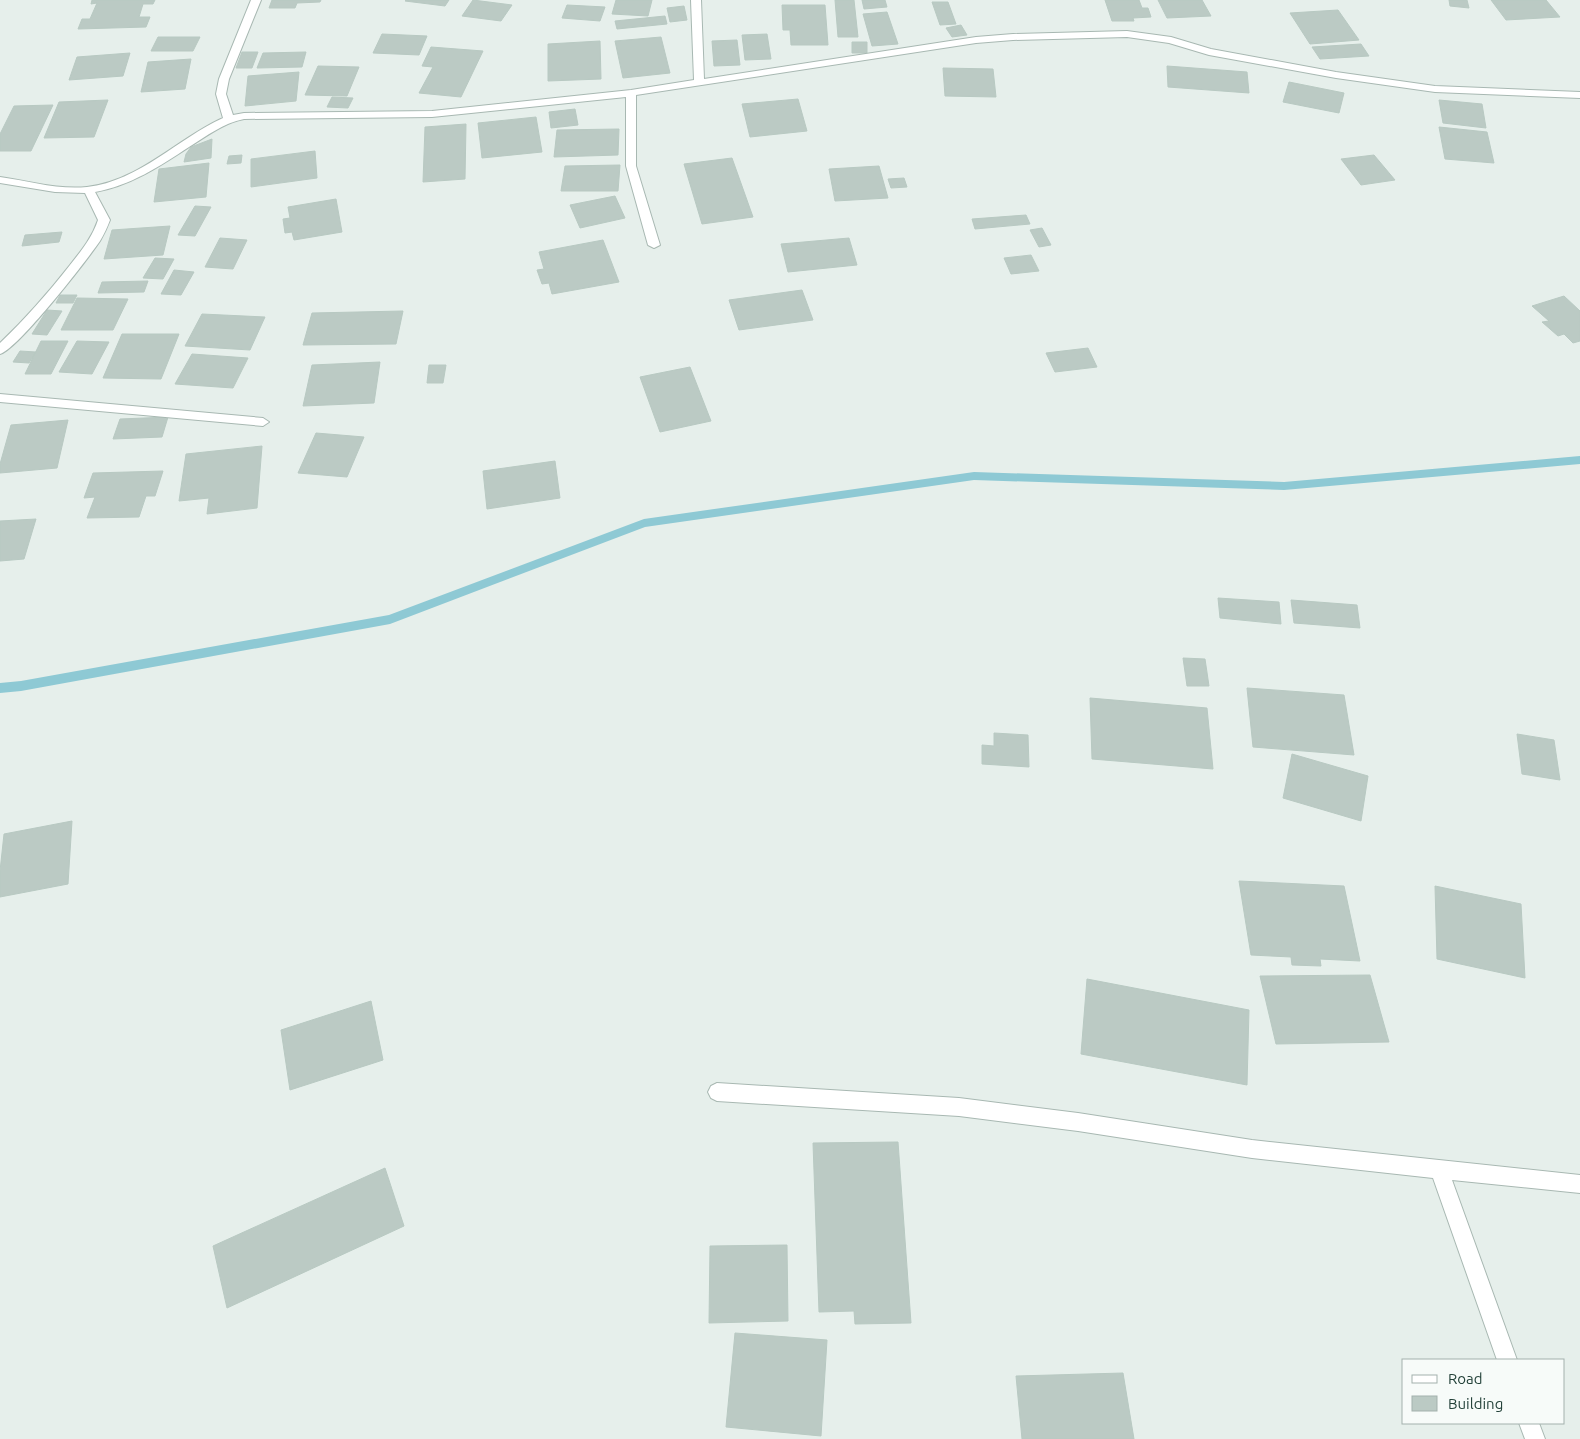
<svg xmlns="http://www.w3.org/2000/svg" width="1580" height="1439" font-family="Ubuntu,sans-serif">
<style>
.lines{fill:none;stroke-linecap:round;stroke-linejoin:round}
.stream{fill:#8ec9d4;fill-rule:evenodd}
.building{fill:#bbcac4;stroke:#b8c9c2}
.street-casing{stroke:#a8b8b2;stroke-width:2}
.street{fill:#fff;fill-rule:evenodd}
</style>
<rect width="100%" height="100%" fill="#e6efeb"/>
<g class="lines">
<path class="stream" d="M 1580,456 L 1580,464 L 1284,490 L 974,480 L 645,527 L 390,624 L 21,691 L 0,693 L 0,683 L 21,681 L 389,615 L 644,519 L 974,472 L 1284,482 Z"/>
</g>
<path class="building" d="M 92,0 L 155,0 L 153,4 L 143,4 L 139,17 L 150,17 L 146,27 L 78,29 L 82,19 L 90,19 L 97,3 L 91,4 Z
M 272,0 L 321,0 L 320,2 L 297,3 L 295,8 L 269,8 Z
M 406,0 L 449,0 L 445,6 L 405,1 Z
M 473,0 L 512,5 L 501,21 L 462,16 Z
M 616,0 L 652,0 L 648,16 L 612,14 Z
M 835,0 L 854,0 L 858,37 L 838,37 Z
M 862,0 L 885,0 L 887,7 L 864,9 Z
M 1105,0 L 1139,0 L 1142,8 L 1148,8 L 1151,17 L 1133,18 L 1134,21 L 1112,21 Z
M 1158,0 L 1202,0 L 1211,16 L 1167,18 Z
M 1449,0 L 1467,0 L 1469,8 L 1450,6 Z
M 1491,0 L 1546,0 L 1560,17 L 1506,20 Z
M 932,2 L 948,2 L 956,24 L 940,25 Z
M 567,5 L 605,7 L 600,21 L 562,18 Z
M 782,5 L 825,5 L 828,45 L 791,45 L 790,30 L 783,30 Z
M 684,6 L 687,20 L 670,22 L 667,8 Z
M 1338,10 L 1359,40 L 1310,44 L 1290,13 Z
M 887,12 L 898,44 L 872,46 L 863,14 Z
M 665,16 L 667,24 L 617,29 L 615,21 Z
M 961,25 L 967,35 L 952,37 L 946,28 Z
M 382,34 L 427,36 L 419,55 L 373,53 Z
M 767,34 L 771,59 L 745,60 L 742,35 Z
M 158,37 L 200,37 L 193,51 L 151,51 Z
M 661,37 L 670,73 L 623,78 L 615,41 Z
M 737,40 L 740,65 L 714,66 L 712,41 Z
M 600,41 L 601,79 L 548,81 L 548,44 Z
M 852,42 L 867,42 L 867,53 L 852,53 Z
M 1361,44 L 1369,56 L 1320,59 L 1312,47 Z
M 431,47 L 483,51 L 461,97 L 419,93 L 433,67 L 422,66 Z
M 242,52 L 258,52 L 252,68 L 236,68 Z
M 306,52 L 302,67 L 257,68 L 263,53 Z
M 130,53 L 123,76 L 69,80 L 77,57 Z
M 191,59 L 185,89 L 141,92 L 148,62 Z
M 318,66 L 359,67 L 347,96 L 305,95 Z
M 1167,66 L 1247,72 L 1249,93 L 1168,87 Z
M 943,68 L 993,69 L 996,97 L 945,96 Z
M 299,72 L 296,101 L 245,106 L 248,76 Z
M 1289,82 L 1344,93 L 1339,113 L 1283,102 Z
M 332,97 L 353,98 L 348,108 L 327,107 Z
M 798,99 L 807,131 L 750,137 L 742,104 Z
M 108,100 L 94,137 L 44,138 L 59,102 Z
M 1439,100 L 1482,104 L 1486,128 L 1443,123 Z
M 53,105 L 31,151 L 0,151 L 0,134 L 14,106 Z
M 575,109 L 578,125 L 551,128 L 549,112 Z
M 536,117 L 542,152 L 482,158 L 478,123 Z
M 466,124 L 465,179 L 423,182 L 425,127 Z
M 1439,127 L 1487,132 L 1494,163 L 1445,159 Z
M 619,129 L 618,155 L 554,157 L 557,130 Z
M 212,139 L 211,158 L 184,162 L 186,154 L 191,147 Z
M 315,151 L 317,178 L 251,187 L 251,159 Z
M 242,155 L 241,163 L 227,164 L 229,156 Z
M 1374,155 L 1395,180 L 1361,185 L 1341,159 Z
M 732,158 L 753,217 L 702,224 L 684,164 Z
M 209,163 L 206,197 L 154,202 L 159,169 Z
M 620,165 L 618,191 L 561,191 L 565,166 Z
M 879,166 L 888,198 L 835,201 L 829,169 Z
M 904,178 L 907,187 L 891,188 L 888,179 Z
M 615,196 L 625,218 L 580,228 L 570,205 Z
M 336,199 L 342,232 L 294,240 L 292,232 L 285,233 L 283,219 L 290,218 L 288,207 Z
M 195,206 L 211,207 L 195,236 L 178,235 Z
M 1026,215 L 1030,224 L 975,229 L 972,219 Z
M 170,226 L 163,255 L 104,259 L 112,230 Z
M 1042,228 L 1051,245 L 1039,247 L 1030,230 Z
M 62,232 L 59,242 L 22,246 L 25,235 Z
M 220,238 L 247,240 L 233,269 L 205,267 Z
M 849,238 L 857,265 L 788,272 L 781,244 Z
M 603,240 L 619,282 L 552,294 L 549,283 L 542,284 L 537,270 L 544,269 L 539,252 Z
M 1031,255 L 1039,271 L 1011,274 L 1004,258 Z
M 155,258 L 174,259 L 163,279 L 143,278 Z
M 174,270 L 194,272 L 181,295 L 161,294 Z
M 148,281 L 144,292 L 98,293 L 102,282 Z
M 802,290 L 813,320 L 739,330 L 729,300 Z
M 60,295 L 77,295 L 73,303 L 56,303 Z
M 1564,296 L 1580,311 L 1580,341 L 1573,343 L 1564,334 L 1558,336 L 1542,322 L 1549,321 L 1532,306 Z
M 77,298 L 128,299 L 113,330 L 61,330 Z
M 47,310 L 62,311 L 47,335 L 32,334 Z
M 403,311 L 396,344 L 303,345 L 312,313 Z
M 202,314 L 265,317 L 250,350 L 185,346 Z
M 122,334 L 179,334 L 161,379 L 103,378 Z
M 41,341 L 68,341 L 51,374 L 25,374 Z
M 77,341 L 109,342 L 92,374 L 59,372 Z
M 1088,348 L 1097,367 L 1055,372 L 1046,353 Z
M 20,351 L 36,352 L 29,363 L 13,362 Z
M 192,354 L 248,358 L 233,388 L 175,384 Z
M 380,362 L 374,403 L 303,406 L 312,365 Z
M 429,365 L 446,365 L 443,383 L 427,383 Z
M 690,367 L 711,421 L 660,432 L 640,377 Z
M 168,417 L 162,437 L 113,439 L 120,419 Z
M 68,420 L 57,468 L 0,473 L 0,464 L 11,425 Z
M 316,433 L 364,437 L 347,477 L 298,473 Z
M 262,446 L 257,508 L 207,514 L 209,498 L 179,501 L 186,454 Z
M 555,461 L 560,498 L 487,509 L 483,471 Z
M 163,471 L 155,496 L 146,496 L 139,517 L 87,518 L 95,497 L 84,498 L 93,473 Z
M 36,519 L 24,559 L 0,561 L 0,521 Z
M 1218,598 L 1279,602 L 1281,624 L 1220,618 Z
M 1291,600 L 1357,605 L 1360,628 L 1294,623 Z
M 1183,658 L 1205,659 L 1209,686 L 1187,686 Z
M 1247,688 L 1344,695 L 1354,755 L 1253,747 Z
M 1090,698 L 1207,708 L 1213,769 L 1092,759 Z
M 994,733 L 1028,735 L 1029,767 L 982,764 L 982,745 L 994,746 Z
M 1517,734 L 1554,740 L 1560,780 L 1522,774 Z
M 1292,754 L 1368,776 L 1361,821 L 1283,798 Z
M 72,821 L 68,884 L 0,897 L 0,871 L 4,834 Z
M 1239,881 L 1344,886 L 1360,961 L 1320,959 L 1321,966 L 1292,965 L 1291,957 L 1251,955 Z
M 1435,886 L 1521,904 L 1525,978 L 1437,959 Z
M 1370,975 L 1389,1042 L 1276,1044 L 1260,976 Z
M 1087,979 L 1249,1010 L 1247,1085 L 1081,1054 Z
M 371,1001 L 383,1060 L 290,1090 L 281,1030 Z
M 898,1142 L 911,1323 L 855,1324 L 854,1311 L 819,1312 L 813,1143 Z
M 385,1168 L 404,1226 L 227,1308 L 213,1246 Z
M 787,1245 L 788,1321 L 709,1323 L 710,1246 Z
M 735,1333 L 827,1340 L 821,1436 L 726,1427 Z
M 1123,1373 L 1134,1439 L 1022,1439 L 1016,1376 Z"/>
<g class="lines">
<defs>
<path id="street" d="M 251,0 L 261,0 L 229,79 L 226,94 L 233,115 L 244,113 L 432,111 L 631,90 L 694,80 L 691,0 L 701,0 L 704,79 L 976,37 L 1013,34 L 1127,31 L 1171,37 L 1211,49 L 1336,72 L 1435,86 L 1580,92 L 1580,98 L 1435,92 L 1336,78 L 1209,55 L 1169,43 L 1127,37 L 1013,40 L 976,43 L 636,95 L 636,166 L 660,245 L 654,248 L 648,245 L 626,166 L 626,97 L 432,117 L 244,119 C 223,123 207,136 189,147 C 160,166 130,186 95,192 L 110,220 C 107,228 104,234 100,241 C 87,260 18,349 0,354 L 0,343 C 25,319 48,293 70,265 C 81,251 92,238 98,220 L 85,193 L 55,192 L 0,183 L 0,177 C 29,181 58,190 87,187 C 140,181 178,138 223,118 L 216,94 L 219,79 Z
M 0,394 L 263,418 L 269,422 L 263,426 L 0,402 Z
M 717,1083 L 959,1098 L 1078,1113 L 1252,1140 L 1580,1175 L 1580,1193 L 1452,1180 L 1517,1360 L 1497,1360 L 1433,1178 L 1252,1158 L 1078,1131 L 959,1116 L 717,1101 L 711,1098 L 708,1092 L 711,1086 Z
M 1519,1423 L 1539,1423 L 1545,1439 L 1525,1439 Z"/>
</defs>
<use href="#street" class="street-casing"/>
<use href="#street" class="street"/>
</g>
<rect x="1402" y="1359" width="162" height="65" fill="#f7fbf9" stroke="#a3b1ad"/>
<rect x="1412" y="1375" width="25" height="8" fill="#ffffff" stroke="#a3b1ad"/>
<text x="1448" y="1384" font-size="15" fill="#24423a">Road</text>
<rect x="1412" y="1396" width="25" height="15" fill="#bbcac4" stroke="#a3b1ad"/>
<text x="1448" y="1409" font-size="15" fill="#24423a">Building</text>
</svg>
